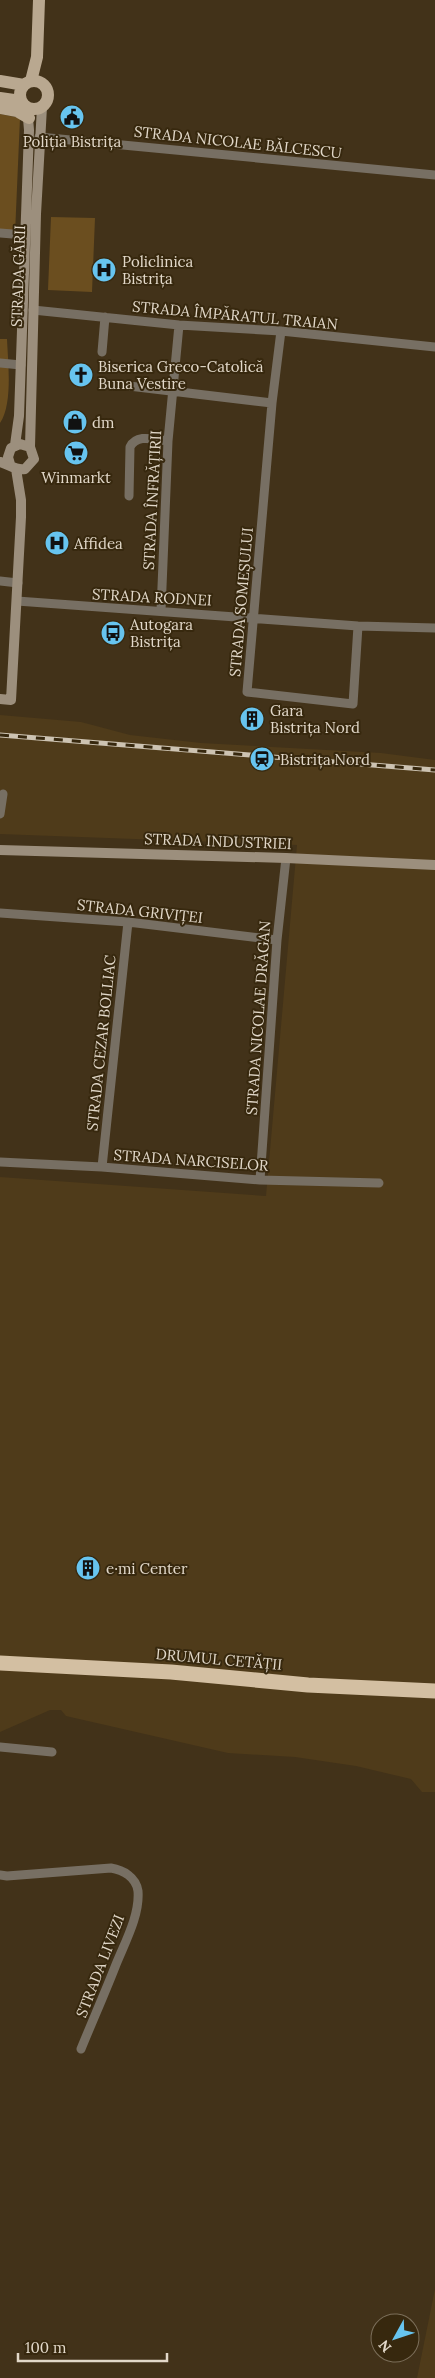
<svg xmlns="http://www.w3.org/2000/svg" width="435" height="2378" font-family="Lora,serif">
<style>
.built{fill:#4f3b1a}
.park{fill:#6b4e1f}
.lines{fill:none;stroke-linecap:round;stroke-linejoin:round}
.street{stroke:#776f63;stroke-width:9}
.secondary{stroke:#9c8f7d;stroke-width:10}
.primary{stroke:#b9a890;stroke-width:12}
.highway{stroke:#d3bfa2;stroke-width:15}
.rail-casing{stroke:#cdc3b2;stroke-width:5}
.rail{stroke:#37280e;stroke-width:3;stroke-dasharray:9;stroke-linecap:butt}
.labels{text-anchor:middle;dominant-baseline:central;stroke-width:4;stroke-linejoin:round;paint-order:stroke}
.poi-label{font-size:15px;fill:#e2d8c9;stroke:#37280e;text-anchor:start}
.street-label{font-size:15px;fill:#e2d8c9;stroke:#37280e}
</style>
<rect width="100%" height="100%" fill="#423219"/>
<path class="built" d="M 0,715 L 81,722 L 130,735 L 201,743 L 381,753 L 435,760 L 435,1792 L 422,1792 L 411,1779 L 356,1766 L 295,1757 L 228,1753 L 66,1716 L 61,1710 L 50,1710 L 0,1732 L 0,1177 L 266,1196 L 297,845 L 0,834 Z
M 435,2289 L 435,2378 L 417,2378 Z"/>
<path class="park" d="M 0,114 L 20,118 L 15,234 L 0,233 Z
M 51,217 L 95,218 L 92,292 L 48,290 Z
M 0,339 L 7,339 C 8,362 13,404 0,423 Z"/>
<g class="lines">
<path class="street" d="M 39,137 L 435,175
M 0,233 L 25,235
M 33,310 L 179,325 L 281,331 L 435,347
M 281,331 L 272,403 L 247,692 L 353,704 L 358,626
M 102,352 L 105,317
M 0,363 L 21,365
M 129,386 L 272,403
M 129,496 L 130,447 C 137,433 155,440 168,441
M 0,581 L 18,583
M 17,601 L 358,626 L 435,628
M 161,611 L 168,441 L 179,325
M 0,814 L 3,794
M 0,913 L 128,922 L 277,940
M 0,1162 L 102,1167 L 260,1180 L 379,1183
M 102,1167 L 128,922
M 260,1180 L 277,940 L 286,858
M 0,1747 L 52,1752
M 0,1875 L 7,1876 L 111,1868 C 123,1870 136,1877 138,1891 C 140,1916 124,1944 115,1967 C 104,1995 92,2022 81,2049"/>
<path class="secondary" d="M 15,445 L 19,416 L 29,130 L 27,107
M 30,447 L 36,214 L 42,107
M 0,462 C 9,464 16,471 25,469 L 34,459 L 30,447 L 20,444 L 11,448 L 8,457 L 10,464
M 0,699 L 11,700 L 21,517 L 21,500 L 16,469
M 0,850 L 286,858 L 435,865"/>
<path class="primary" d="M20 95a14 14 0 1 1 28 0a14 14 0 1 1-28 0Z
M 0,81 L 24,85
M 31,81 L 37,57 L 39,0
M 0,98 L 21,101
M 0,108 L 17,111 L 29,118"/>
<path class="highway" d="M 0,1663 L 171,1672 L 308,1685 L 435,1691"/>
<defs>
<path id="rail" d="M 0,735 L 435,770"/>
</defs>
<use href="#rail" class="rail-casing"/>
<use href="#rail" class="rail"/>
</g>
<defs>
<symbol id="civic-disc" viewBox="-11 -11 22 22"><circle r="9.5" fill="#67c4ef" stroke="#37280e"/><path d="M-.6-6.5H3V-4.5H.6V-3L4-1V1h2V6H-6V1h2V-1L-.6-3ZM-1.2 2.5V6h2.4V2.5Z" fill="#111"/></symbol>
<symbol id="hospital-disc" viewBox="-11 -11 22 22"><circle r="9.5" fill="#67c4ef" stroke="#37280e"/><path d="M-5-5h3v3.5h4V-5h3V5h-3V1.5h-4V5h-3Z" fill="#111"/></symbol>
<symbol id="church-disc" viewBox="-11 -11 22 22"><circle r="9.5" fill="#67c4ef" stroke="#37280e"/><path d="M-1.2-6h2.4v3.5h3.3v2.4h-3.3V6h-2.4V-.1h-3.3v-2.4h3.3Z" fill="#111"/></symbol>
<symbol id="shop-disc" viewBox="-11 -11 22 22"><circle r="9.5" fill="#67c4ef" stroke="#37280e"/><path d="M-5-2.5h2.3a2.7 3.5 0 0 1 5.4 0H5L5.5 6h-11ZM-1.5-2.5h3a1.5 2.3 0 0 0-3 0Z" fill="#111"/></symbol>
<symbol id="supermarket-disc" viewBox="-11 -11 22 22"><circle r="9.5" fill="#67c4ef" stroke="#37280e"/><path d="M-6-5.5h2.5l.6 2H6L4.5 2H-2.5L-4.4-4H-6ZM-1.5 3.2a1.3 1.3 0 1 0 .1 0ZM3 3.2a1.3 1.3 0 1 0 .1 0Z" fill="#111"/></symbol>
<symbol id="bus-disc" viewBox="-11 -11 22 22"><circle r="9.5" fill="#67c4ef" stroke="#37280e"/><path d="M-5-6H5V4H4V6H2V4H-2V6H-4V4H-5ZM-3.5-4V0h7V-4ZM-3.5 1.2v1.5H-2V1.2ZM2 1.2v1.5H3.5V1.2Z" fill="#111"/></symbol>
<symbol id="building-disc" viewBox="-11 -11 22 22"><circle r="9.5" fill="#67c4ef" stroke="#37280e"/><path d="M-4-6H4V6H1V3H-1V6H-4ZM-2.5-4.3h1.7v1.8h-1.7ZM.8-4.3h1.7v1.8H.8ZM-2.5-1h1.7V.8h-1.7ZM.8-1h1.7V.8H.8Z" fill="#111"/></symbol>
<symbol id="station-disc" viewBox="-11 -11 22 22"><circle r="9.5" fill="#67c4ef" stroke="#37280e"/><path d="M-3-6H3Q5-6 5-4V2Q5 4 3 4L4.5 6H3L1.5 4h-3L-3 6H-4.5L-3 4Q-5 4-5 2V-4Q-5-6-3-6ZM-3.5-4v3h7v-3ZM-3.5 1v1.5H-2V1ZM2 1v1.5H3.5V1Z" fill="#111"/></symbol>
</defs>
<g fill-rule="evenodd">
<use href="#civic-disc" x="58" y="103" width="28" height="28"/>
<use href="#hospital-disc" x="90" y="256" width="28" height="28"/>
<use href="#church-disc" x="67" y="361" width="28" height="28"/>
<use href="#shop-disc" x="61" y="408" width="28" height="28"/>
<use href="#supermarket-disc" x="62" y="439" width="28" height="28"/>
<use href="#hospital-disc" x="43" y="529" width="28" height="28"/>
<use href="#bus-disc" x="99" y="619" width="28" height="28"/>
<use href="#building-disc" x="238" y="705" width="28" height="28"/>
<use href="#station-disc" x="248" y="745" width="28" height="28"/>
<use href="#building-disc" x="74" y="1554" width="28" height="28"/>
</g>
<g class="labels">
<g class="poi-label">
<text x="72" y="141" text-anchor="middle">Poliția Bistrița</text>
<text x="122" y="261">Policlinica<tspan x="122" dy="17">Bistrița</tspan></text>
<text x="98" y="366">Biserica Greco-Catolică<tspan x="98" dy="17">Buna Vestire</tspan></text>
<text x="92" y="422">dm</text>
<text x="76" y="477" text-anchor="middle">Winmarkt</text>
<text x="74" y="543">Affidea</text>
<text x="130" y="624">Autogara<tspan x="130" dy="17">Bistrița</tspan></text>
<text x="270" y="710">Gara<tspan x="270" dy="17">Bistrița Nord</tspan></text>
<text x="280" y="759">Bistrița Nord</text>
<text x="106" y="1568">e·mi Center</text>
</g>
<g class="street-label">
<text transform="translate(238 142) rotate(6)">STRADA NICOLAE BĂLCESCU</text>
<text transform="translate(18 276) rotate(-88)">STRADA GĂRII</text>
<text transform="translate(235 315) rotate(5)">STRADA ÎMPĂRATUL TRAIAN</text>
<text transform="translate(152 500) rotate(-87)">STRADA ÎNFRĂȚIRII</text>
<text transform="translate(152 597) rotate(3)">STRADA RODNEI</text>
<text transform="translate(241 602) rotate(-85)">STRADA SOMEȘULUI</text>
<text transform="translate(218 841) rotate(2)">STRADA INDUSTRIEI</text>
<text transform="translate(140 911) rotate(6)">STRADA GRIVIȚEI</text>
<text transform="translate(258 1018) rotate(-86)">STRADA NICOLAE DRĂGAN</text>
<text transform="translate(101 1043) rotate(-84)">STRADA CEZAR BOLLIAC</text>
<text transform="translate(191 1160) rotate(4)">STRADA NARCISELOR</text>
<text transform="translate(219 1659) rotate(5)">DRUMUL CETĂȚII</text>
<text transform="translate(100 1966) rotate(-69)">STRADA LIVEZI</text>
</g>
</g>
<g transform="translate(395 2338) rotate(230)"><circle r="24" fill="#37280e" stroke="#7b6e59"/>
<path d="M0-4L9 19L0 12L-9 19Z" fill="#67c4ef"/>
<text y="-8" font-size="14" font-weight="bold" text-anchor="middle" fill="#e2d8c9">N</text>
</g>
<path d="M18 2353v8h149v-8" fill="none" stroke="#e2d8c9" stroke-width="2.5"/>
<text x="25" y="2353" font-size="15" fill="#e2d8c9" stroke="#37280e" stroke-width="4" paint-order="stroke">100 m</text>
</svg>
